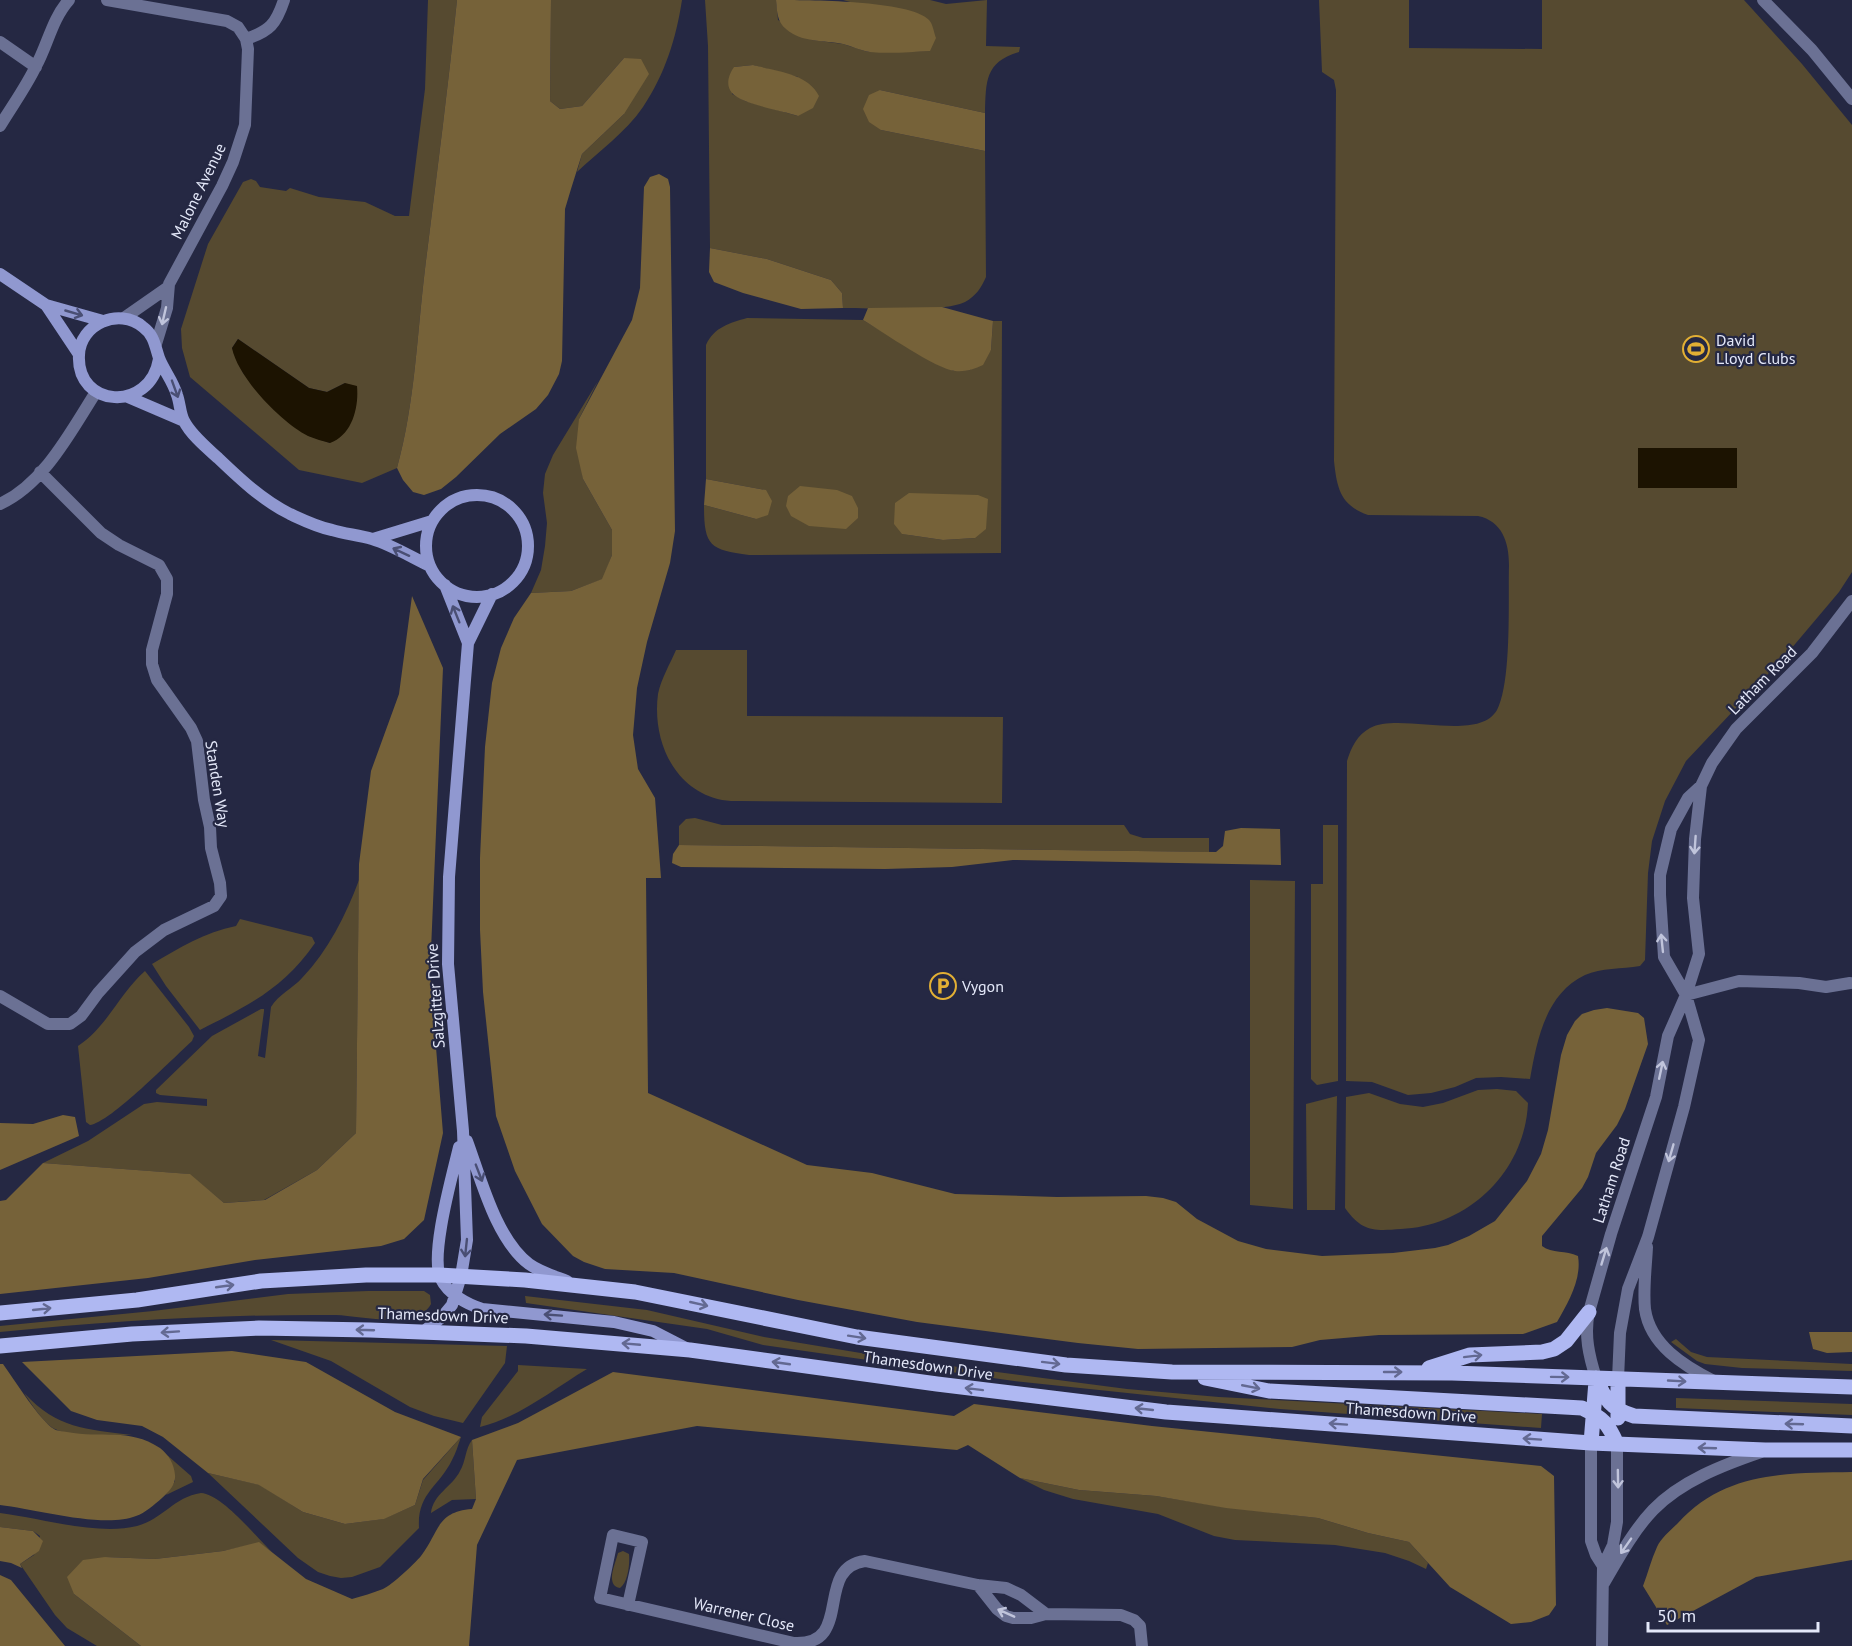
<svg xmlns="http://www.w3.org/2000/svg" width="1852" height="1646" font-family="'PT Sans',sans-serif">
<style>
.green{fill:#564a30;fill-rule:evenodd}
.forest{fill:#766239}
.water{fill:#1c1301}
.lines{fill:none;stroke-linecap:round;stroke-linejoin:round}
.street{stroke:#6b7194;stroke-width:12}
.secondary{stroke:#9098d0;stroke-width:12}
.primary{stroke:#afb8f2;stroke-width:15}
.oneway{stroke:#4a4f74}
.oneway2{stroke:#c0c4db}
.oneway3{stroke:#636992}
.labels{text-anchor:middle;dominant-baseline:central;stroke-width:4.5;stroke-linejoin:round;paint-order:stroke}
.street-label{font-size:16px;fill:#e4e8f9;stroke:#252843}
.poi-label{font-size:16px;fill:#e4e8f9;stroke:#252843;text-anchor:start}
</style>
<rect width="100%" height="100%" fill="#252843"/>
<path class="green" d="M 428,0 L 457,0 C 448,90 436,179 425,269 C 417,335 415,403 397,468 L 362,483 L 299,470 L 190,377 L 182,348 L 181,329 L 208,244 L 243,182 L 251,179 L 256,181 L 260,187 L 286,191 L 290,188 L 319,197 L 365,202 L 395,216 L 409,216 L 425,89 ZM 238,339 L 309,388 L 327,392 L 345,383 L 330,443 L 309,436 L 287,421 L 259,392 L 243,373 L 232,348 Z
M 551,0 L 682,0 C 676,39 665,74 643,107 C 626,132 598,152 577,172 L 582,154 L 624,114 L 624,58 L 582,106 L 560,109 L 550,101 Z
M 705,0 L 776,0 L 778,20 L 812,40 L 843,44 L 868,52 L 930,51 L 850,2 L 843,0 L 930,0 L 946,4 L 987,0 L 986,46 L 1020,47 L 1019,52 C 985,62 986,81 985,113 L 880,90 L 881,130 L 985,151 L 986,277 C 981,288 976,296 965,302 C 942,313 872,308 843,308 L 842,293 L 831,280 L 767,259 L 710,248 L 708,46 ZM 753,65 L 798,77 L 798,116 L 745,101 L 732,94 L 734,67 Z
M 1319,0 L 1409,0 L 1409,48 L 1542,49 L 1542,0 L 1744,0 L 1802,64 L 1852,125 L 1852,572 L 1839,592 L 1785,656 L 1686,761 L 1665,801 L 1652,841 L 1648,873 L 1645,960 L 1640,966 C 1622,969 1601,968 1585,975 C 1545,994 1537,1041 1530,1079 L 1501,1077 L 1476,1078 L 1455,1087 L 1431,1093 L 1408,1095 L 1372,1082 L 1346,1081 L 1347,761 C 1351,748 1357,735 1370,728 C 1400,712 1478,743 1497,710 C 1512,681 1508,599 1509,565 C 1509,542 1502,521 1478,516 L 1368,515 C 1340,505 1337,488 1334,461 L 1336,90 L 1334,80 L 1322,72 Z
M 747,318 L 863,320 L 937,364 L 954,371 L 970,370 L 991,350 L 993,321 L 1002,321 L 1001,553 L 749,555 C 709,550 704,545 704,505 L 756,519 L 765,490 L 706,479 L 706,345 C 714,327 730,323 747,318 ZM 902,534 L 975,538 L 943,540 Z
M 598,381 L 579,419 L 583,479 L 612,530 L 612,555 L 603,579 L 571,591 L 531,593 L 541,570 L 545,546 L 547,523 L 543,493 L 545,474 L 553,455 Z
M 676,650 L 747,650 L 747,716 L 1003,717 L 1002,803 L 740,801 C 734,801 728,801 722,800 C 673,790 652,739 658,694 C 661,679 670,664 676,650 Z
M 695,818 L 722,825 L 1124,825 L 1130,834 L 1143,838 L 1209,838 L 1209,852 L 679,845 L 679,826 L 686,819 Z
M 1323,825 L 1338,825 L 1338,1081 L 1317,1085 L 1311,1079 L 1311,884 L 1323,884 Z
M 359,880 L 356,1133 L 317,1170 L 264,1200 L 224,1203 L 189,1174 L 43,1163 L 88,1141 L 144,1104 L 157,1102 L 207,1106 L 207,1099 L 160,1095 L 156,1093 L 156,1090 L 212,1036 L 261,1009 L 264,1009 L 264,1011 L 258,1056 L 265,1058 L 271,1007 C 278,995 293,988 302,978 C 328,951 346,915 359,880 Z
M 1250,880 L 1295,881 L 1293,1209 L 1250,1205 Z
M 240,919 L 312,937 L 315,943 C 283,989 249,1005 200,1030 L 166,986 L 152,964 C 179,948 205,932 236,926 Z
M 145,971 L 189,1027 L 194,1036 L 192,1041 C 173,1058 110,1123 90,1125 L 86,1122 L 78,1046 C 107,1027 119,994 145,971 Z
M 1497,1089 L 1516,1091 L 1528,1103 C 1525,1172 1468,1226 1401,1229 C 1374,1231 1362,1232 1345,1208 L 1346,1097 L 1369,1093 L 1400,1104 L 1423,1107 L 1443,1103 L 1478,1090 Z
M 1337,1096 L 1335,1210 L 1307,1210 L 1306,1104 Z
M 368,1291 L 424,1291 L 430,1295 L 431,1304 C 417,1330 361,1316 336,1315 C 224,1314 111,1321 0,1332 L 0,1326 L 153,1311 L 288,1294 Z
M 525,1296 L 647,1310 L 764,1337 L 897,1359 L 1127,1389 L 1219,1397 L 1542,1414 L 1541,1428 L 1280,1409 L 1014,1381 L 763,1345 L 707,1329 L 526,1303 Z
M 1676,1339 L 1691,1352 L 1707,1357 L 1852,1364 L 1852,1371 L 1742,1368 L 1705,1364 L 1697,1361 L 1671,1342 Z
M 271,1340 L 507,1346 L 505,1363 L 463,1423 L 434,1416 L 410,1407 L 331,1361 Z
M 518,1365 L 587,1369 C 552,1390 520,1417 480,1427 L 482,1417 L 518,1371 Z
M 24,1393 C 58,1429 85,1429 132,1435 C 107,1435 78,1439 55,1429 C 44,1424 31,1403 24,1393 Z
M 1676,1398 L 1852,1404 L 1852,1415 L 1676,1408 Z
M 461,1437 C 458,1445 456,1453 452,1460 C 439,1487 417,1493 419,1528 L 380,1567 L 352,1577 L 341,1578 L 330,1576 L 318,1572 L 298,1558 L 208,1473 L 260,1485 L 303,1512 L 345,1524 L 383,1519 L 415,1505 L 423,1480 Z
M 472,1440 L 476,1499 L 452,1500 L 431,1513 C 433,1494 452,1487 460,1471 C 466,1461 465,1449 472,1440 Z
M 167,1455 L 191,1476 L 193,1482 L 166,1495 L 175,1481 Z
M 1020,1478 L 1079,1490 L 1156,1496 L 1224,1507 L 1318,1518 L 1368,1533 L 1409,1542 L 1428,1563 L 1426,1569 L 1409,1561 L 1385,1553 L 1335,1545 L 1235,1540 L 1214,1536 L 1158,1514 L 1073,1499 L 1044,1490 Z
M 201,1493 C 222,1494 256,1537 272,1552 L 259,1543 L 223,1551 L 155,1559 L 105,1557 L 74,1594 L 141,1646 L 97,1646 L 67,1628 L 55,1615 L 20,1564 L 34,1555 L 40,1536 L 33,1531 L 0,1527 L 0,1513 C 41,1518 98,1536 137,1526 C 163,1519 174,1497 201,1493 Z
M 623,1551 L 629,1554 C 630,1564 628,1582 620,1588 C 605,1585 615,1565 618,1553 Z"/>
<path class="forest" d="M 457,0 L 551,0 L 550,101 L 560,109 L 582,106 L 624,58 L 641,59 L 649,74 L 624,114 L 582,154 L 571,189 L 565,209 L 562,361 L 559,374 L 548,395 L 536,409 L 500,434 L 456,477 L 441,489 L 424,495 L 413,492 L 403,480 L 397,468 C 415,403 417,335 425,269 C 436,179 448,90 457,0 Z
M 776,0 C 805,0 911,0 929,20 C 933,24 934,33 936,38 L 930,51 C 910,52 890,54 870,52 C 861,51 852,46 843,44 C 824,40 802,43 786,29 C 777,22 777,11 776,0 Z
M 753,65 C 775,71 808,73 819,96 L 813,108 L 798,116 C 783,111 741,104 732,93 C 725,85 729,74 734,67 Z
M 880,90 L 985,113 L 985,151 L 881,130 L 869,122 L 863,109 L 869,95 Z
M 659,174 L 668,179 L 670,187 L 675,531 L 670,563 L 647,642 L 637,688 L 633,735 L 638,769 L 655,798 L 661,878 L 646,878 L 648,1093 L 807,1165 L 872,1173 L 955,1194 L 1057,1197 L 1146,1196 L 1163,1198 L 1176,1202 L 1197,1219 L 1238,1241 L 1266,1249 L 1322,1256 L 1393,1253 L 1435,1248 L 1448,1245 L 1469,1236 L 1495,1221 L 1527,1181 L 1541,1154 L 1548,1130 L 1561,1055 L 1567,1035 L 1575,1021 L 1582,1014 L 1594,1010 L 1607,1008 L 1638,1013 L 1644,1018 L 1648,1044 L 1625,1109 L 1617,1125 L 1596,1153 L 1588,1177 L 1582,1188 L 1542,1236 L 1542,1246 C 1552,1254 1566,1250 1578,1256 C 1582,1279 1568,1303 1557,1322 L 1523,1334 L 1379,1335 L 1320,1340 L 1292,1347 L 1138,1349 L 1078,1343 L 917,1322 L 798,1300 L 674,1273 L 605,1269 L 584,1262 L 573,1256 L 542,1224 L 515,1171 L 496,1116 L 483,992 L 480,930 L 480,858 L 485,747 L 492,683 L 501,648 L 514,618 L 531,593 L 571,591 L 602,579 L 612,555 L 612,530 L 583,479 L 576,448 L 579,419 L 632,320 L 640,288 L 644,187 L 650,177 Z
M 710,248 L 767,259 L 831,280 L 842,293 L 843,308 L 801,309 L 743,293 L 714,282 L 709,272 Z
M 942,307 L 993,321 L 991,350 L 983,365 C 974,369 966,372 955,371 C 936,369 883,332 863,320 L 868,308 Z
M 706,479 L 766,490 L 772,501 L 768,515 L 756,519 L 704,505 Z
M 800,486 L 837,490 L 852,496 L 858,508 L 858,518 L 846,529 L 809,526 L 791,516 L 786,506 L 788,496 Z
M 909,493 L 978,495 L 988,499 L 986,529 L 975,538 L 943,540 L 902,534 L 894,524 L 895,503 Z
M 412,596 L 443,668 L 430,974 L 443,1133 L 424,1220 L 404,1239 L 381,1246 L 255,1260 L 148,1278 L 0,1294 L 0,1201 L 6,1200 L 43,1163 L 190,1174 L 224,1203 L 265,1200 L 317,1170 L 356,1133 L 359,864 L 371,771 L 399,694 Z
M 1241,828 L 1280,829 L 1281,865 L 1013,860 L 952,867 L 885,869 L 681,867 L 672,863 L 673,854 L 679,845 L 1216,852 L 1223,846 L 1225,831 Z
M 63,1115 L 75,1117 L 79,1136 L 0,1170 L 0,1123 L 33,1124 Z
M 1809,1332 L 1852,1332 L 1852,1352 L 1827,1353 L 1813,1349 Z
M 232,1351 L 306,1362 L 395,1412 L 461,1437 L 423,1479 L 415,1505 L 384,1519 L 345,1524 L 303,1512 L 259,1485 L 208,1473 L 163,1437 L 142,1426 L 97,1420 L 71,1411 L 22,1362 Z
M 0,1364 L 3,1364 C 13,1378 41,1422 54,1429 C 57,1431 63,1431 67,1432 C 102,1439 128,1427 160,1448 C 169,1455 174,1464 175,1475 C 176,1484 169,1492 162,1498 C 154,1505 145,1513 136,1516 C 104,1529 36,1509 0,1505 Z
M 613,1372 L 954,1416 L 974,1404 L 1152,1426 L 1541,1466 L 1554,1476 L 1556,1605 L 1549,1615 L 1531,1622 L 1511,1624 L 1450,1587 L 1409,1542 L 1368,1533 L 1318,1518 L 1226,1508 L 1156,1496 L 1079,1490 L 1020,1478 L 968,1445 L 957,1450 L 697,1426 L 517,1460 L 477,1545 L 469,1646 L 141,1646 L 74,1594 L 67,1577 L 83,1560 L 105,1557 L 155,1559 L 223,1551 L 259,1542 L 306,1579 L 352,1599 C 362,1596 373,1593 383,1589 C 392,1585 414,1564 421,1556 C 440,1531 436,1512 472,1509 L 476,1499 L 472,1440 L 518,1423 Z
M 1852,1472 L 1852,1560 L 1756,1577 L 1667,1625 L 1643,1586 C 1648,1573 1651,1560 1657,1547 C 1661,1538 1671,1530 1678,1523 C 1725,1471 1788,1473 1852,1472 Z
M 0,1527 L 33,1531 L 43,1541 L 39,1551 L 20,1564 L 22,1568 L 11,1563 L 0,1561 Z
M 0,1575 L 11,1580 L 65,1646 L 0,1646 Z"/>
<path class="water" d="M 238,339 L 309,388 L 327,392 L 345,383 L 357,386 C 359,408 352,435 330,443 C 323,441 315,439 308,436 C 281,422 238,378 232,348 Z
M 1638,448 L 1737,448 L 1737,488 L 1638,488 Z"/>
<g class="lines">
<path class="street" d="M 107,0 L 227,21 L 238,27 L 246,39 L 248,49 L 245,125 L 233,162 L 222,186 L 169,284 L 167,308 L 156,344
M 1763,0 L 1812,50 L 1852,99
M 246,39 C 270,31 276,24 284,0
M 0,42 L 36,67
M 0,126 C 12,106 26,87 36,66 C 48,44 52,19 69,0
M 124,318 L 167,288
M 0,504 C 44,484 71,431 96,392
M 1686,995 L 1739,981 L 1799,983 L 1826,987 L 1850,983
M 0,996 L 48,1024 L 70,1024 L 81,1016 L 98,993 L 135,952 L 164,930 L 214,906 L 221,896 L 220,883 L 211,848 L 210,827 L 204,800 L 197,741 L 191,728 L 157,680 L 152,664 L 152,650 L 167,594 L 167,579 L 159,565 L 119,545 L 101,533 L 40,472
M 1647,1247 C 1646,1267 1643,1289 1645,1309 C 1650,1345 1684,1366 1714,1381
M 1596,1378 C 1589,1356 1584,1335 1589,1312 L 1611,1234 L 1656,1097 L 1668,1036 L 1686,995 L 1699,954 L 1693,898 L 1695,839 L 1701,786 L 1712,763 L 1736,729 L 1812,653 L 1852,601
M 1618,1379 L 1620,1333 L 1628,1289 L 1648,1237 L 1684,1107 L 1699,1040 L 1686,995 L 1664,957 L 1660,895 L 1660,875 L 1671,829 L 1688,798 L 1701,786
M 1591,1443 L 1591,1541 L 1596,1555 L 1603,1566
M 1604,1583 C 1618,1559 1633,1531 1653,1510 C 1681,1481 1723,1465 1761,1452
M 978,1585 L 997,1609 L 1006,1616 L 1013,1618 L 1031,1618 L 1046,1614 L 1121,1615 L 1134,1620 L 1140,1626 L 1142,1646
M 628,1605 L 642,1542 L 613,1535 L 600,1598 L 794,1643 C 855,1646 813,1568 865,1561 L 978,1585 L 1006,1588 L 1021,1595 L 1046,1614
M 1602,1646 L 1603,1566 L 1613,1545 L 1617,1522 L 1617,1444"/>
<path class="secondary" d="M 0,274 L 46,305 L 103,321
M 46,305 L 78,353
M 159,359 C 150,413 76,408 79,355 C 80,324 119,307 143,327 C 154,335 155,346 159,358 C 164,371 173,381 177,395 C 180,403 180,414 184,421 C 191,435 207,448 218,458 C 240,479 262,500 290,514 C 303,520 317,527 332,530 C 345,534 359,535 372,539 C 392,545 411,557 430,566
M 128,397 L 184,421
M426 546a51 51 0 1 1 102 0a51 51 0 1 1-102 0Z
M 373,539 L 432,521
M 445,585 L 468,643
M 467,1141 C 481,1179 496,1239 529,1264 C 540,1272 554,1276 567,1281
M 459,1147 C 453,1173 429,1257 441,1279 C 448,1294 467,1304 482,1309 L 614,1322 L 653,1331 L 686,1348
M 423,1332 L 442,1317 L 452,1305 L 461,1276 L 467,1240 L 463,1131 L 448,964 L 449,877 L 468,643 L 492,594"/>
<path class="primary" d="M 0,1313 L 137,1300 L 261,1281 L 366,1275 L 439,1275 L 525,1280 L 635,1292 L 857,1337 L 1066,1365 L 1172,1372 L 1452,1373 L 1852,1387
M 0,1346 L 132,1334 L 259,1328 L 370,1330 L 526,1336 L 690,1350 L 937,1384 L 1166,1412 L 1591,1443 L 1765,1450 L 1852,1450
M 1429,1368 L 1470,1355 L 1542,1352 L 1554,1349 L 1566,1341 L 1589,1312
M 1205,1378 L 1269,1391 L 1582,1408 C 1603,1418 1608,1423 1617,1444
M 1596,1378 C 1605,1400 1611,1409 1634,1416 L 1852,1426
M 1618,1418 L 1618,1379
M 1591,1443 L 1596,1381"/>
</g>
<defs><path id="oneway-shaft" d="M-6 0H5M1.5-3L5.5 0L1.5 3" fill="none" stroke-width="1.6" stroke-linecap="round" stroke-linejoin="round" transform="scale(1.5)"/></defs>
<g class="oneway">
<use href="#oneway-shaft" transform="translate(74 313) rotate(16)"/>
<use href="#oneway-shaft" transform="translate(175 389) rotate(70)"/>
<use href="#oneway-shaft" transform="translate(401 552) rotate(-155)"/>
<use href="#oneway-shaft" transform="translate(456 614) rotate(-112)"/>
<use href="#oneway-shaft" transform="translate(479 1173) rotate(69)"/>
<use href="#oneway-shaft" transform="translate(466 1248) rotate(96)"/>
<use href="#oneway-shaft" transform="translate(553 1315) rotate(-176)"/>
</g>
<g class="oneway2">
<use href="#oneway-shaft" transform="translate(164 316) rotate(103)"/>
<use href="#oneway-shaft" transform="translate(1695 845) rotate(94)"/>
<use href="#oneway-shaft" transform="translate(1662 943) rotate(-96)"/>
<use href="#oneway-shaft" transform="translate(1661 1070) rotate(-78)"/>
<use href="#oneway-shaft" transform="translate(1671 1153) rotate(106)"/>
<use href="#oneway-shaft" transform="translate(1604 1256) rotate(-73)"/>
<use href="#oneway-shaft" transform="translate(1618 1479) rotate(89)"/>
<use href="#oneway-shaft" transform="translate(1626 1546) rotate(125)"/>
<use href="#oneway-shaft" transform="translate(1006 1613) rotate(-156)"/>
</g>
<g class="oneway3">
<use href="#oneway-shaft" transform="translate(225 1286) rotate(-8)"/>
<use href="#oneway-shaft" transform="translate(699 1304) rotate(13)"/>
<use href="#oneway-shaft" transform="translate(42 1309) rotate(-6)"/>
<use href="#oneway-shaft" transform="translate(365 1330) rotate(-178)"/>
<use href="#oneway-shaft" transform="translate(170 1332) rotate(176)"/>
<use href="#oneway-shaft" transform="translate(857 1337) rotate(9)"/>
<use href="#oneway-shaft" transform="translate(631 1344) rotate(-175)"/>
<use href="#oneway-shaft" transform="translate(1473 1356) rotate(-7)"/>
<use href="#oneway-shaft" transform="translate(781 1363) rotate(-172)"/>
<use href="#oneway-shaft" transform="translate(1051 1363) rotate(7)"/>
<use href="#oneway-shaft" transform="translate(1393 1372)"/>
<use href="#oneway-shaft" transform="translate(1560 1377) rotate(1)"/>
<use href="#oneway-shaft" transform="translate(1677 1381) rotate(3)"/>
<use href="#oneway-shaft" transform="translate(1251 1387) rotate(11)"/>
<use href="#oneway-shaft" transform="translate(974 1389) rotate(-173)"/>
<use href="#oneway-shaft" transform="translate(1144 1409) rotate(-174)"/>
<use href="#oneway-shaft" transform="translate(1338 1424) rotate(-176)"/>
<use href="#oneway-shaft" transform="translate(1794 1424) rotate(-178)"/>
<use href="#oneway-shaft" transform="translate(1532 1439) rotate(-176)"/>
<use href="#oneway-shaft" transform="translate(1707 1448) rotate(-178)"/>
</g>
<defs>
<symbol id="stadium-ring" viewBox="-11 -11 22 22"><circle r="9.5" fill="#252843" stroke="#e2af34" stroke-width="1.5"/><path d="M0-5a6.5 5 0 1 0 0 10a6.5 5 0 1 0 0-10ZM-3.5-1.8h7v3.6h-7Z" fill="#e2af34"/></symbol>
<symbol id="parking-ring" viewBox="-11 -11 22 22"><circle r="9.5" fill="#252843" stroke="#e2af34" stroke-width="1.5"/><path d="M-3.5-5.5H1a3.5 3.5 0 0 1 0 7H-1V5.5H-3.5ZM-1-3.4V-.6H.8a1.4 1.4 0 0 0 0-2.8Z" fill="#e2af34"/></symbol>
</defs>
<g fill-rule="evenodd">
<use href="#stadium-ring" x="1681" y="334" width="30" height="30"/>
<use href="#parking-ring" x="928" y="971" width="30" height="30"/>
</g>
<g class="labels">
<g class="street-label">
<text transform="translate(198 191) rotate(-64)">Malone Avenue</text>
<text transform="translate(1762 680) rotate(-45)">Latham Road</text>
<text transform="translate(218 784) rotate(81)">Standen Way</text>
<text transform="translate(435 996) rotate(-94)">Salzgitter Drive</text>
<text transform="translate(1611 1180) rotate(-72)">Latham Road</text>
<text transform="translate(443 1315) rotate(2)">Thamesdown Drive</text>
<text transform="translate(928 1365) rotate(8)">Thamesdown Drive</text>
<text transform="translate(1411 1412) rotate(4)">Thamesdown Drive</text>
<text transform="translate(744 1614) rotate(13)">Warrener Close</text>
</g>
<g class="poi-label">
<text x="1716" y="340">David<tspan x="1716" dy="18">Lloyd Clubs</tspan></text>
<text x="962" y="986">Vygon</text>
</g>
</g>
<path d="M1648 1622v9h170v-9" fill="none" stroke="#e4e8f9" stroke-width="3"/>
<text x="1657" y="1622" font-size="18" fill="#e4e8f9" stroke="#252843" stroke-width="4.5" paint-order="stroke">50 m</text>
</svg>
